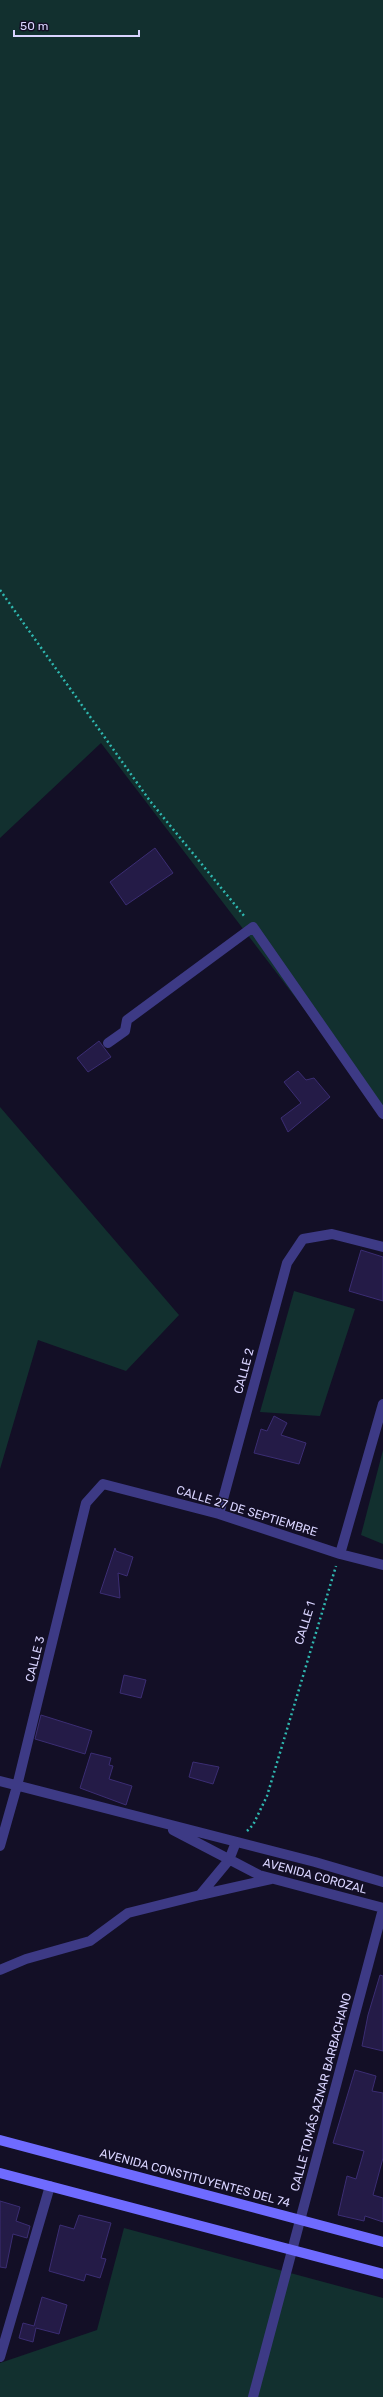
<svg xmlns="http://www.w3.org/2000/svg" width="383" height="2397" font-family="Rubik,sans-serif">
<style>
.green{fill:#12302f}
.building{fill:#241b47;stroke:#3b2d73}
.lines{fill:none;stroke-linecap:round;stroke-linejoin:round}
.path{stroke:#2fb8b0;stroke-width:2.5;stroke-dasharray:2 3;stroke-linecap:butt}
.street{stroke:#3d3a85;stroke-width:10}
.secondary{stroke:#6f6bff;stroke-width:10}
.labels{text-anchor:middle;dominant-baseline:central;stroke-width:3;stroke-linejoin:round;paint-order:stroke}
.street-label{font-size:12px;fill:#d9d4ff;stroke:#130f26}
</style>
<rect width="100%" height="100%" fill="#130f26"/>
<path class="green" d="M 0,0 L 383,0 L 383,1112 L 101,743 L 0,838 Z
M 0,1107 L 179,1315 L 126,1371 L 38,1340 L 0,1469 Z
M 294,1291 L 355,1309 L 320,1416 L 260,1412 Z
M 383,1450 L 383,1544 L 361,1535 Z
M 124,2228 L 383,2298 L 383,2397 L 0,2397 L 0,2363 L 97,2330 Z"/>
<path class="building" d="M 155,848 L 173,873 L 126,905 L 110,882 Z
M 99,1041 L 111,1057 L 88,1072 L 77,1058 Z
M 298,1071 L 306,1080 L 314,1078 L 330,1097 L 288,1132 L 281,1118 L 301,1103 L 284,1082 Z
M 361,1250 L 383,1257 L 383,1301 L 349,1291 Z
M 274,1416 L 287,1423 L 281,1435 L 306,1443 L 299,1464 L 254,1453 L 261,1429 L 267,1431 Z
M 115,1548 L 116,1551 L 133,1557 L 127,1576 L 118,1573 L 120,1598 L 100,1593 Z
M 124,1675 L 146,1680 L 141,1698 L 120,1693 Z
M 41,1715 L 92,1731 L 85,1754 L 35,1739 Z
M 91,1753 L 111,1758 L 109,1765 L 113,1766 L 109,1779 L 132,1786 L 126,1805 L 80,1788 Z
M 193,1762 L 219,1767 L 213,1784 L 189,1777 Z
M 380,1975 L 383,1976 L 383,2051 L 362,2046 L 368,2015 Z
M 355,2070 L 376,2076 L 372,2091 L 383,2093 L 383,2158 L 373,2195 L 383,2198 L 383,2222 L 365,2216 L 364,2221 L 338,2215 L 347,2176 L 356,2179 L 364,2151 L 333,2143 Z
M 0,2201 L 20,2207 L 16,2221 L 30,2226 L 27,2238 L 13,2234 L 6,2268 L 0,2267 Z
M 79,2215 L 111,2223 L 101,2258 L 106,2259 L 100,2278 L 86,2274 L 84,2281 L 49,2271 L 60,2225 L 74,2229 Z
M 42,2297 L 67,2305 L 59,2334 L 36,2328 L 33,2342 L 19,2338 L 23,2323 L 34,2326 Z"/>
<g class="lines">
<path class="path" d="M 0,590 L 150,801 L 245,917
M 247,1831 L 253,1825 L 267,1796 L 336,1566"/>
<path class="street" d="M 108,1043 L 125,1031 L 127,1020 L 253,927 L 383,1114
M 219,1514 L 287,1263 L 303,1239 L 332,1234 L 383,1247
M 340,1554 L 383,1404
M 0,1781 L 315,1862 L 383,1882
M 173,1830 L 259,1875 L 383,1908
M 0,1846 L 17,1786 L 86,1503 L 103,1484 L 219,1514 L 340,1554 L 383,1565
M 200,1895 L 271,1879
M 0,1970 L 26,1959 L 90,1941 L 128,1913 L 200,1895 L 229,1860 L 236,1842
M 0,2357 L 50,2186
M 253,2397 L 383,1909"/>
<path class="secondary" d="M 0,2140 L 383,2242
M 0,2173 L 383,2274"/>
</g>
<g class="labels">
<g class="street-label">
<text transform="translate(244 1371) rotate(-75)">CALLE 2</text>
<text transform="translate(247 1511) rotate(17)">CALLE 27 DE SEPTIEMBRE</text>
<text transform="translate(305 1623) rotate(-73)">CALLE 1</text>
<text transform="translate(35 1659) rotate(-76)">CALLE 3</text>
<text transform="translate(315 1876) rotate(15)">AVENIDA COROZAL</text>
<text transform="translate(321 2092) rotate(-75)">CALLE TOMÁS AZNAR BARBACHANO</text>
<text transform="translate(195 2178) rotate(15)">AVENIDA CONSTITUYENTES DEL 74</text>
</g>
</g>
<path d="M14 30v6h125v-6" fill="none" stroke="#d9d4ff" stroke-width="2"/>
<text x="20" y="30" font-size="12" fill="#d9d4ff" stroke="#130f26" stroke-width="3" paint-order="stroke">50 m</text>
</svg>
